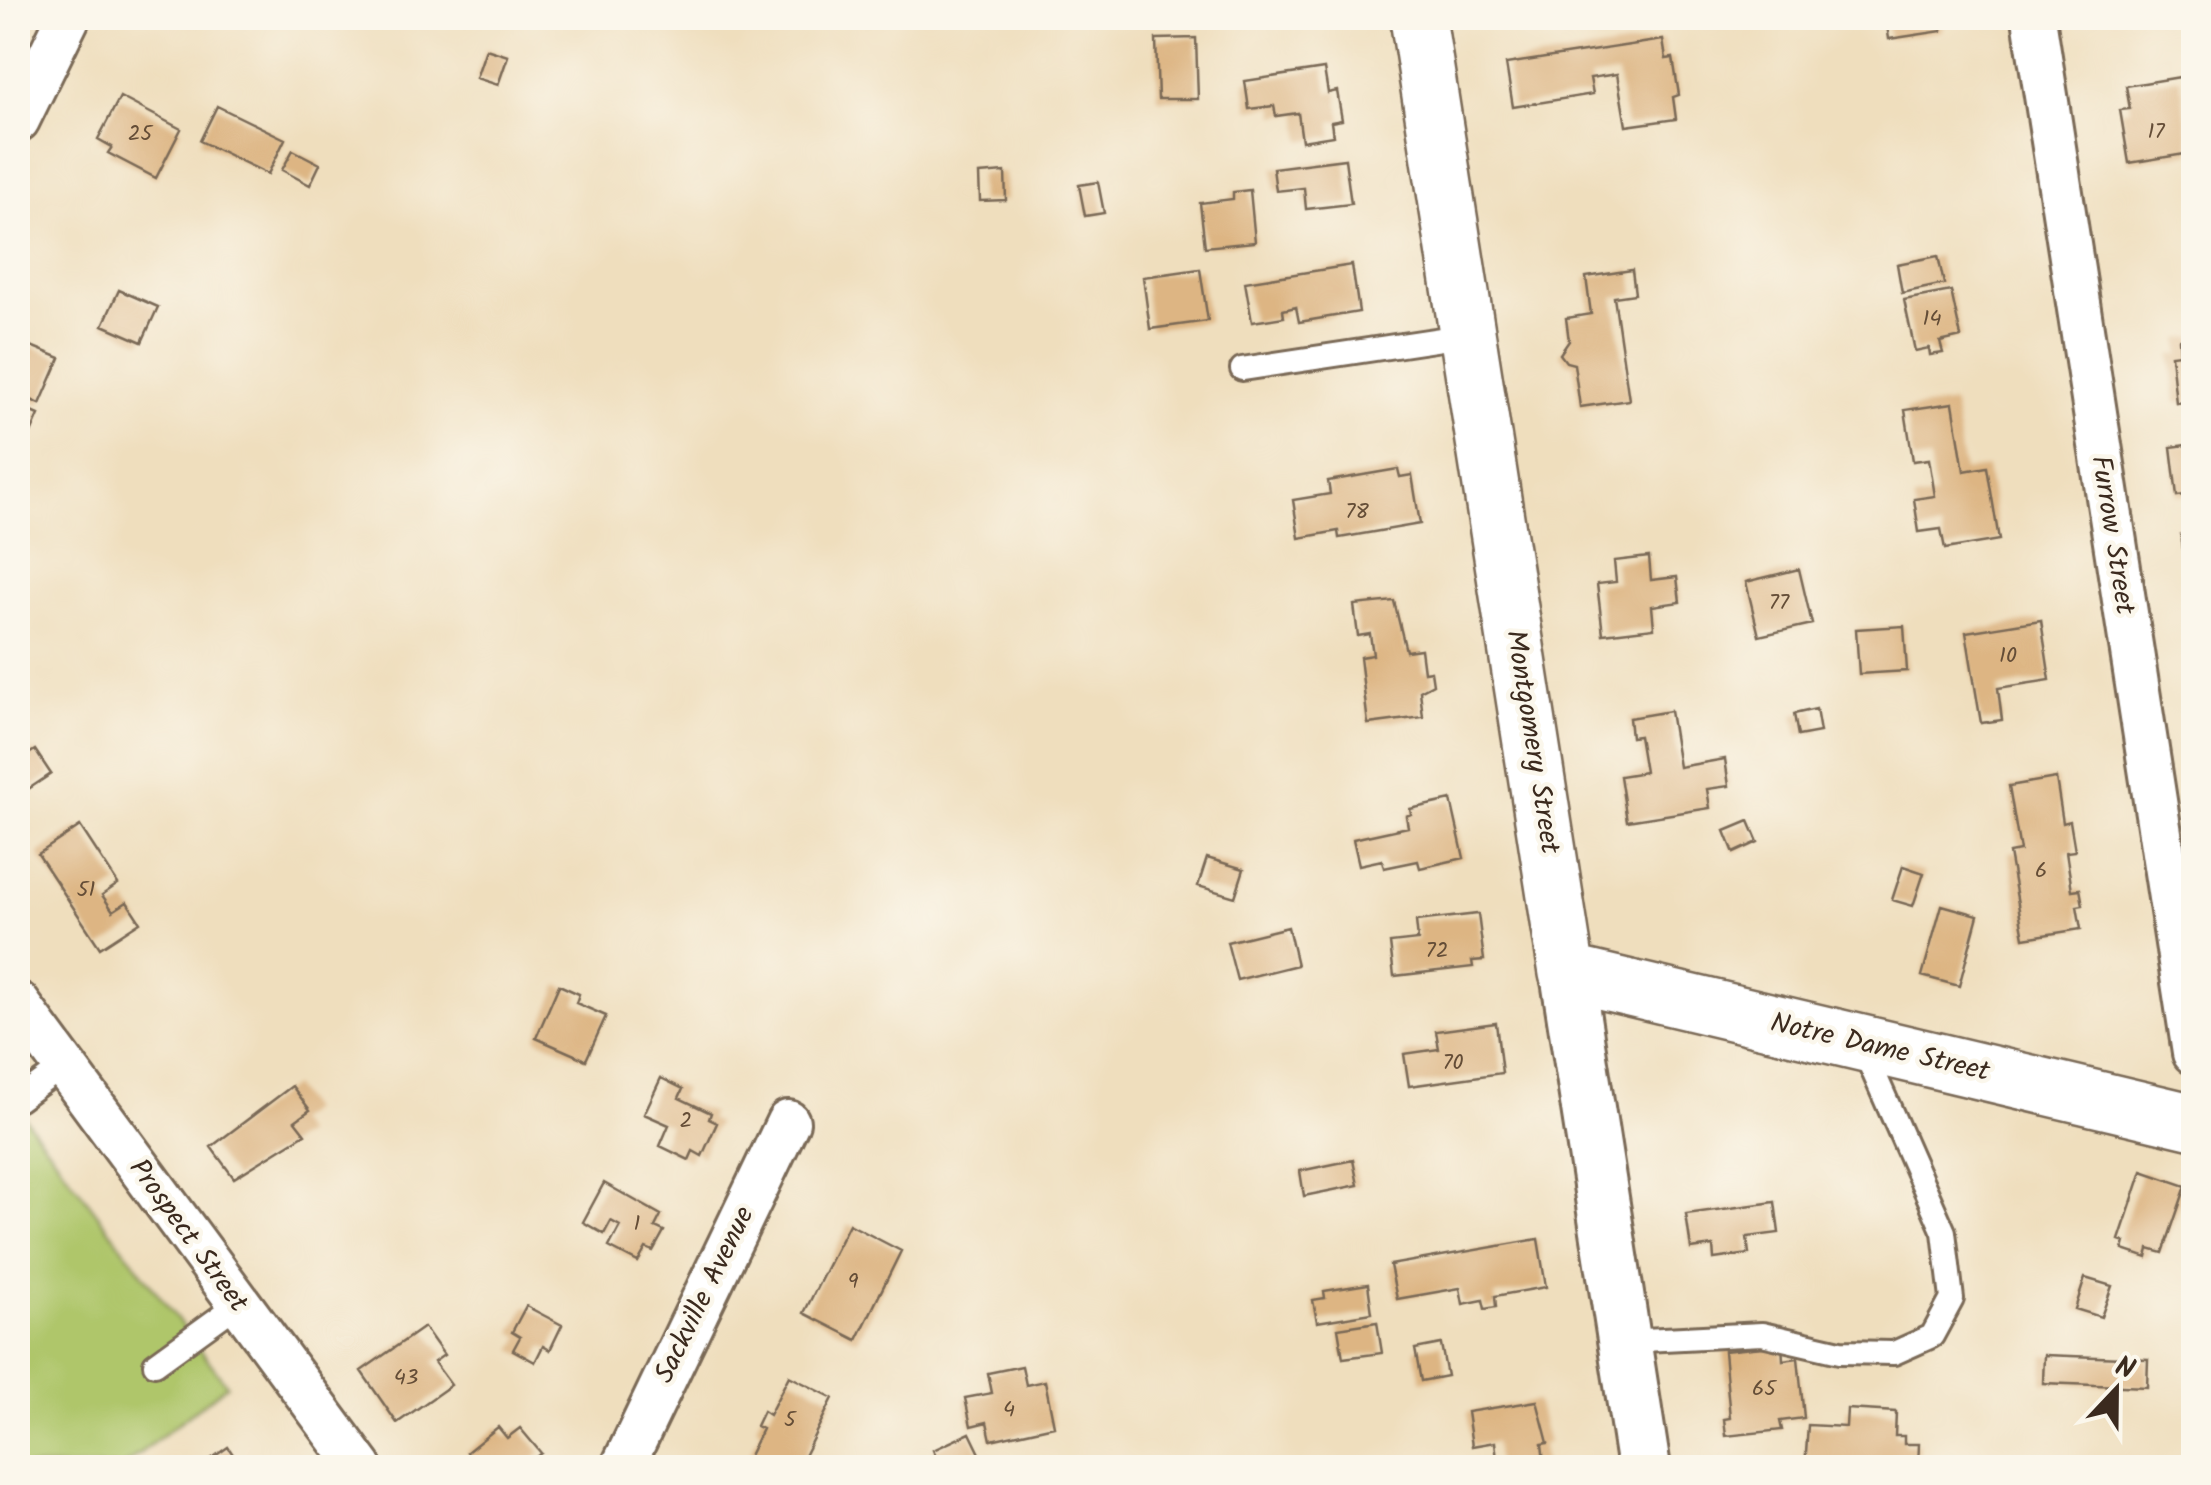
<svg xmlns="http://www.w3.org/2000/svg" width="2211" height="1485" font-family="Kalam,sans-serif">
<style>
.green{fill:#afc66a;stroke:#757844;stroke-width:2.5}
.building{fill:#ddb583}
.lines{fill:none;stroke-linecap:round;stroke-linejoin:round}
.service-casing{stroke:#7a6956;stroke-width:28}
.minor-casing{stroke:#7a6956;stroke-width:48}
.tertiary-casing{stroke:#7a6956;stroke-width:58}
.secondary-casing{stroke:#7a6956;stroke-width:60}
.service{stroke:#fff;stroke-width:22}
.minor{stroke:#fff;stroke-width:42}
.tertiary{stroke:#fff;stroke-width:52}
.secondary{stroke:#fff;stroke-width:55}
.labels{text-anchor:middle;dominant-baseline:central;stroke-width:9;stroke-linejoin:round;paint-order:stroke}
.number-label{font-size:22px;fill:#644d37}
.street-label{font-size:28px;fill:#3b2a1e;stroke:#fbf7ec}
</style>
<rect width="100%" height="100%" fill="#fbf7ec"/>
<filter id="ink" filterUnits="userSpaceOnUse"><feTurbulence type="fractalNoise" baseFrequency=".01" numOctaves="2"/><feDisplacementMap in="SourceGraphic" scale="20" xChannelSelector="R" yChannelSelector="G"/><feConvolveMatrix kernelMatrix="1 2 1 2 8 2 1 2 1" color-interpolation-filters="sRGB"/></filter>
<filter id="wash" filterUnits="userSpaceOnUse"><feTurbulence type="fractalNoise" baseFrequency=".0048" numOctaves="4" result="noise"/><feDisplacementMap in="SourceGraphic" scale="40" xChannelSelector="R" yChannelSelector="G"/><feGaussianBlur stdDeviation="2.25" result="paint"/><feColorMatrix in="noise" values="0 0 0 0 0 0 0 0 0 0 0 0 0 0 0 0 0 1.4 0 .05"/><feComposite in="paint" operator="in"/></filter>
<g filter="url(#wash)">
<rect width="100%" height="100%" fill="#efdebd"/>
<path class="green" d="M 18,1109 L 227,1385 L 122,1467 L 18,1467 Z"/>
<g id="blocks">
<path class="building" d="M 1886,18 L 1952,18 L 1953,23 L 1942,25 L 1942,31 L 1889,39 Z
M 1196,38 L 1198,99 L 1158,99 L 1156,39 Z
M 1663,40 L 1666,59 L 1673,58 L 1679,95 L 1673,97 L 1676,119 L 1626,126 L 1617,74 L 1590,78 L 1593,94 L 1513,107 L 1506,64 Z
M 486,49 L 508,56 L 498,85 L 476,78 Z
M 1324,69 L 1328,93 L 1337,91 L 1342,120 L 1331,122 L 1333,136 L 1302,141 L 1298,113 L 1276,116 L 1274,106 L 1249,109 L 1245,81 Z
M 2180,77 L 2191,153 L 2129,163 L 2120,110 L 2130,109 L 2126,86 Z
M 120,97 L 181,129 L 156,178 L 108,153 L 112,147 L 98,139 Z
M 217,106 L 285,139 L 268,174 L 200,141 Z
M 293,150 L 320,164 L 310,185 L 282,170 Z
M 1345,159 L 1351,204 L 1306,209 L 1304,188 L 1276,191 L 1273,168 Z
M 1005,172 L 1006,200 L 980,201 L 979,174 Z
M 1098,182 L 1104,213 L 1085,216 L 1079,185 Z
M 1250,190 L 1255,242 L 1205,247 L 1200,203 L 1233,199 L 1233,192 Z
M 1938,256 L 1944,284 L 1902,293 L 1897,264 Z
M 1352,265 L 1359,312 L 1299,322 L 1296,307 L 1283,310 L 1284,317 L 1252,322 L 1245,282 Z
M 1200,269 L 1208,321 L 1150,329 L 1143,277 Z
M 1632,270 L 1635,294 L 1614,297 L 1629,400 L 1580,407 L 1574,364 L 1566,362 L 1560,354 L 1569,341 L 1566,318 L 1591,314 L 1586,277 Z
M 119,290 L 158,307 L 142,342 L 103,325 Z
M 1951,291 L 1961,337 L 1940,342 L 1943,353 L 1930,355 L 1929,348 L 1915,351 L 1904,300 Z
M 2194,337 L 2194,401 L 2176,403 L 2171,355 L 2180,354 L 2179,339 Z
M 19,341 L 60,358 L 40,404 L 18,394 Z
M 1953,403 L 1964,471 L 1987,467 L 1999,540 L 1945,549 L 1941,529 L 1919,532 L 1914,499 L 1935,496 L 1929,459 L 1913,461 L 1905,410 Z
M 18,406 L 39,415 L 25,447 L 18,444 Z
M 2194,444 L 2194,494 L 2177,496 L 2171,447 Z
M 1398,469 L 1400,477 L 1412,475 L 1420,524 L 1339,538 L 1338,531 L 1299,538 L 1293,500 L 1330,494 L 1328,481 Z
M 2194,532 L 2194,571 L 2186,572 L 2181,534 Z
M 1649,557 L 1651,580 L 1677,577 L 1680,602 L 1652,606 L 1654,628 L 1603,634 L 1597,584 L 1616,582 L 1614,561 Z
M 1799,569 L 1812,624 L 1759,636 L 1746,582 Z
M 1394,601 L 1406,651 L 1421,649 L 1424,672 L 1431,671 L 1433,684 L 1420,691 L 1423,717 L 1368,724 L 1360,657 L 1373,655 L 1370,634 L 1358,636 L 1354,605 Z
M 2041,620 L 2050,680 L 1998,688 L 2002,720 L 1981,723 L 1966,632 Z
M 1904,626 L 1907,671 L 1859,674 L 1856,629 Z
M 1816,709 L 1820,732 L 1798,736 L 1794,714 Z
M 1670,711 L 1679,767 L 1725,759 L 1729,786 L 1707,789 L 1710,808 L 1627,821 L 1620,776 L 1645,772 L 1639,736 L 1631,737 L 1629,718 Z
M 18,739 L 27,755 L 35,750 L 51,774 L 18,796 Z
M 2056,778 L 2063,823 L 2070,821 L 2075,851 L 2066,852 L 2072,890 L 2080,889 L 2083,905 L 2077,906 L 2081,929 L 2024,938 L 2009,853 L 2020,851 L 2009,786 Z
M 1451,800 L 1464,858 L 1420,868 L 1418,861 L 1384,868 L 1382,860 L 1359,865 L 1353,839 L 1408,827 L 1406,816 L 1411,814 L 1410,809 Z
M 1749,821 L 1758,842 L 1734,853 L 1725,831 Z
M 80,826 L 118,884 L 102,895 L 113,911 L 127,902 L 140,922 L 100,948 L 38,854 Z
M 1207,858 L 1244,869 L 1235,897 L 1198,886 Z
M 1903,866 L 1924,873 L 1913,906 L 1892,900 Z
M 1942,905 L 1978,915 L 1959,986 L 1922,976 Z
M 1478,914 L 1484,960 L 1472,961 L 1473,967 L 1394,976 L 1390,943 L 1418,940 L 1416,921 Z
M 1288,927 L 1297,965 L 1237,980 L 1227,942 Z
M 559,985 L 579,994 L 576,1003 L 606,1016 L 586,1060 L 536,1038 Z
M 1496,1023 L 1502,1073 L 1409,1086 L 1404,1054 L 1439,1049 L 1436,1031 Z
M 661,1078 L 683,1089 L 679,1098 L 711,1113 L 709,1119 L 717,1123 L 702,1156 L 693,1151 L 689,1160 L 660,1146 L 669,1125 L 644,1114 Z
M 292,1086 L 310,1110 L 295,1121 L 305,1134 L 234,1178 L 211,1147 Z
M 1353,1160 L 1358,1185 L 1304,1196 L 1300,1171 Z
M 2142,1171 L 2186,1186 L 2163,1253 L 2149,1249 L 2147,1258 L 2123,1250 L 2125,1242 L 2119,1240 Z
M 604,1183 L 661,1215 L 655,1227 L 664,1231 L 653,1251 L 646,1248 L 638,1262 L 609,1247 L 620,1226 L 611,1221 L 604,1234 L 583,1222 Z
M 1775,1202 L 1779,1233 L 1747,1237 L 1749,1254 L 1714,1259 L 1713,1246 L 1691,1249 L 1686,1214 Z
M 849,1224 L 901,1251 L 857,1340 L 804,1313 Z
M 1538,1239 L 1546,1287 L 1495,1296 L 1496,1307 L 1485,1309 L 1483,1300 L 1463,1304 L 1460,1288 L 1397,1299 L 1390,1265 Z
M 2085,1278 L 2112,1286 L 2101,1317 L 2075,1309 Z
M 1368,1284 L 1372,1313 L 1317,1322 L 1313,1300 L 1325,1298 L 1324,1291 Z
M 526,1306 L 562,1325 L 550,1350 L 543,1346 L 535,1362 L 513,1350 L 520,1337 L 512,1332 Z
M 1377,1322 L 1382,1353 L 1343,1358 L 1338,1328 Z
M 424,1327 L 444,1355 L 434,1362 L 451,1385 L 397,1423 L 361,1371 Z
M 1441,1344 L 1447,1376 L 1421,1381 L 1415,1349 Z
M 1782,1345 L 1783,1360 L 1798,1358 L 1804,1418 L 1780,1421 L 1782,1430 L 1726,1436 L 1724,1419 L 1730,1418 L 1724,1351 Z
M 2044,1355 L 2148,1359 L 2147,1387 L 2043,1383 Z
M 1022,1366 L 1026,1385 L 1045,1381 L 1054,1426 L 991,1440 L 987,1422 L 971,1426 L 965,1398 L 992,1393 L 988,1373 Z
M 789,1376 L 833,1398 L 798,1468 L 743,1468 L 762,1429 L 756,1426 L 763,1411 L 769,1415 Z
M 1537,1401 L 1548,1443 L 1542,1444 L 1544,1462 L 1498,1468 L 1495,1442 L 1472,1446 L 1467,1412 Z
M 1847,1409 L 1896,1412 L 1895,1436 L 1904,1436 L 1904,1444 L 1919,1444 L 1918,1468 L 1805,1467 L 1808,1425 L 1846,1427 Z
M 498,1427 L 507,1438 L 520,1428 L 541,1453 L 535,1458 L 539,1463 L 534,1468 L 469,1468 L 475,1462 L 467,1452 Z
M 970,1433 L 987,1468 L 941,1468 L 933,1450 Z
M 228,1447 L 242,1468 L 198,1468 Z"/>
</g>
</g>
<g filter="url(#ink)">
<use href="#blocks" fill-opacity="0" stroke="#7a6956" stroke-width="2.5"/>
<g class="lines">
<defs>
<path id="service" d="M 1242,369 L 1468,335
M 18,1100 L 64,1066
M 1624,1341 L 1762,1334 L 1840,1352 L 1894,1353 L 1932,1336 L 1952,1299 L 1944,1232 L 1862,1046
M 155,1364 L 238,1304"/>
<path id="minor" d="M 2034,18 L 2194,1053
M 18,120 L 68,18
M 18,1003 L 361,1468
M 622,1468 L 788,1122"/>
<path id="tertiary" d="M 1567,973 L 1644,1468"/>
<path id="secondary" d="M 1418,18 L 1567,973 L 2194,1122"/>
</defs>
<use href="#service" class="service-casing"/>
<use href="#minor" class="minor-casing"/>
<use href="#tertiary" class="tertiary-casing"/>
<use href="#secondary" class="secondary-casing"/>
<use href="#service" class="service"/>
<use href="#minor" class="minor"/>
<use href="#tertiary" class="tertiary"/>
<use href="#secondary" class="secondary"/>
</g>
</g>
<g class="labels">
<g class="number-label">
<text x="2156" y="132">17</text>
<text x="140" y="134">25</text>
<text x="1932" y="319">14</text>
<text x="1357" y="512">78</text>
<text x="1779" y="603">77</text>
<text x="2008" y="656">10</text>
<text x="2041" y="871">6</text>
<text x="86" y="890">51</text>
<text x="1437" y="951">72</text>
<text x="1453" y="1063">70</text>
<text x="686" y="1121">2</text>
<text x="637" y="1224">1</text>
<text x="853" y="1282">9</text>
<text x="406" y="1378">43</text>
<text x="1764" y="1389">65</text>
<text x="1009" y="1410">4</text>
<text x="790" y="1420">5</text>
</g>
<g class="street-label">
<text transform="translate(2112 535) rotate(81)">Furrow Street</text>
<text transform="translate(1532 742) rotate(81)">Montgomery Street</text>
<text transform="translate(1880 1048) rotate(13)">Notre Dame Street</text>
<text transform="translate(188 1236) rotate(54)">Prospect Street</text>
<text transform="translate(705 1295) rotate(-64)">Sackville Avenue</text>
</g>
</g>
<rect width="2211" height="1485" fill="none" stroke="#fbf7ec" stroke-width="60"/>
<g transform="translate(2116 1390) rotate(22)" stroke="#fbf7ec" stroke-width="8" paint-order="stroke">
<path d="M0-8L18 38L0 25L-18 38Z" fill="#3b2a1e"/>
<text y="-15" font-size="28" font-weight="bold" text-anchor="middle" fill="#3b2a1e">N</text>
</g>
</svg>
